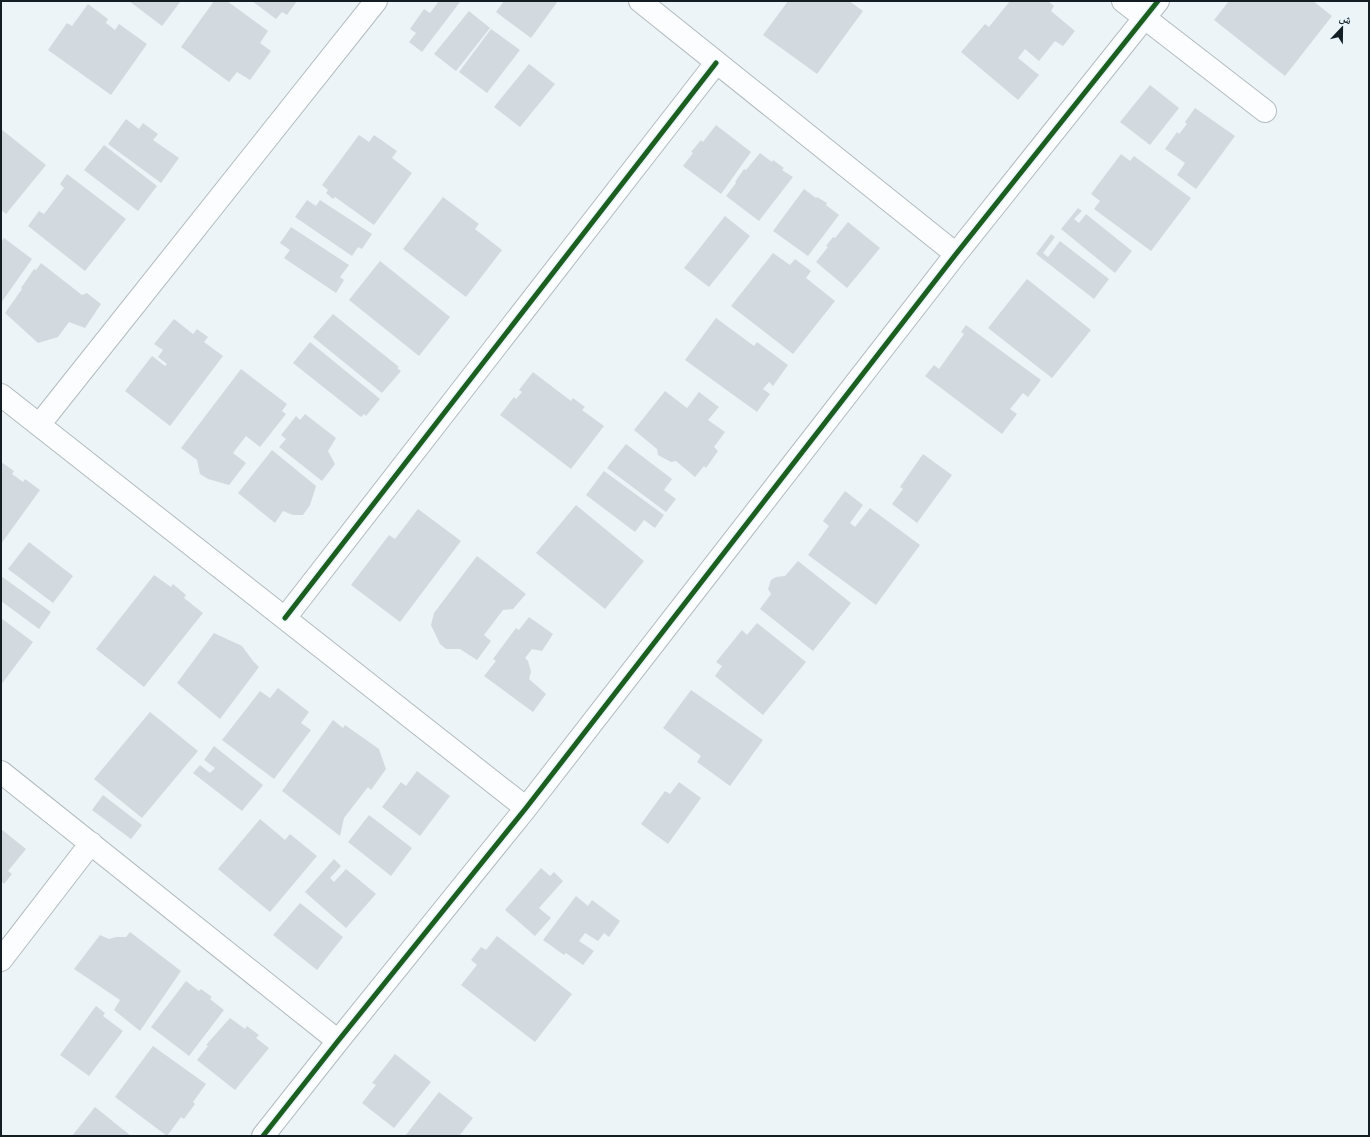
<svg xmlns="http://www.w3.org/2000/svg" width="1370" height="1137" font-family="'Open Sans','Noto Naskh Arabic',sans-serif">
<style>
.building{fill:#d2dadf}
.lines{fill:none;stroke-linecap:round;stroke-linejoin:round}
.minor-casing{stroke:#b2bbbf;stroke-width:24}
.minor{stroke:#fcfdfe;stroke-width:22}
.cycleway-casing{stroke:#e8f5fb;stroke-width:8}
.cycleway{stroke:#1b5e20;stroke-width:5}
</style>
<rect width="100%" height="100%" fill="#ecf4f7"/>
<path class="building" d="M 129,1 L 181,1 L 162,26 Z
M 214,1 L 227,1 L 268,31 L 260,43 L 271,51 L 250,80 L 237,72 L 229,82 L 181,47 Z
M 252,1 L 297,1 L 287,15 L 282,12 L 276,19 Z
M 439,1 L 458,1 L 460,2 L 422,52 L 409,42 L 416,33 L 410,29 L 424,9 L 430,13 Z
M 504,1 L 558,1 L 531,38 L 496,12 Z
M 788,1 L 849,1 L 863,11 L 817,74 L 763,35 Z
M 1010,1 L 1048,1 L 1054,6 L 1051,11 L 1075,31 L 1063,46 L 1055,41 L 1039,61 L 1025,49 L 1018,58 L 1039,75 L 1018,100 L 961,52 L 985,24 L 989,27 Z
M 1229,1 L 1313,1 L 1332,16 L 1285,76 L 1214,20 Z
M 88,4 L 108,19 L 106,23 L 115,30 L 119,24 L 147,44 L 111,95 L 48,50 L 67,23 L 72,26 Z
M 469,11 L 490,28 L 456,71 L 434,54 Z
M 491,29 L 520,50 L 487,93 L 459,72 Z
M 529,64 L 555,84 L 520,127 L 494,107 Z
M 1150,85 L 1179,108 L 1150,145 L 1120,122 Z
M 1195,108 L 1235,136 L 1196,189 L 1177,175 L 1185,163 L 1165,149 L 1177,132 L 1179,134 L 1187,124 L 1185,122 Z
M 126,119 L 139,129 L 143,123 L 158,134 L 153,140 L 179,158 L 161,183 L 108,144 Z
M 716,125 L 751,152 L 721,194 L 683,166 L 693,153 L 691,152 L 701,140 L 703,142 Z
M 1,129 L 46,165 L 6,214 L 1,210 Z
M 359,135 L 369,142 L 374,135 L 397,151 L 392,158 L 412,173 L 374,225 L 335,197 L 333,199 L 326,193 L 328,190 L 322,185 Z
M 104,145 L 157,186 L 138,211 L 84,170 Z
M 760,153 L 772,162 L 773,160 L 784,168 L 782,170 L 793,177 L 759,221 L 726,196 L 736,183 L 735,182 L 744,169 L 746,170 Z
M 1121,154 L 1130,161 L 1134,156 L 1191,198 L 1151,251 L 1094,209 L 1100,201 L 1091,194 Z
M 67,174 L 126,219 L 85,271 L 28,226 L 39,211 L 44,214 L 64,188 L 60,184 Z
M 804,189 L 816,198 L 817,197 L 827,203 L 826,205 L 839,215 L 808,256 L 773,231 Z
M 443,197 L 479,224 L 475,229 L 502,250 L 466,297 L 403,249 Z
M 307,200 L 316,206 L 320,200 L 372,234 L 362,249 L 358,247 L 352,256 L 295,217 Z
M 1078,208 L 1082,211 L 1074,219 L 1079,223 L 1086,214 L 1132,251 L 1115,273 L 1061,229 Z
M 725,216 L 750,236 L 709,287 L 684,268 Z
M 848,222 L 880,248 L 847,288 L 816,262 L 828,247 L 826,246 L 833,237 L 835,238 Z
M 291,227 L 349,265 L 340,277 L 344,280 L 336,293 L 284,258 L 290,250 L 280,243 Z
M 1051,234 L 1055,237 L 1043,253 L 1048,257 L 1060,241 L 1109,279 L 1094,299 L 1036,254 Z
M 4,238 L 32,259 L 1,303 L 1,242 Z
M 773,253 L 790,265 L 795,259 L 811,271 L 806,278 L 835,301 L 793,354 L 731,306 Z
M 380,261 L 450,317 L 419,356 L 349,300 Z
M 41,263 L 82,295 L 87,293 L 101,304 L 85,328 L 69,322 L 58,337 L 38,343 L 5,313 L 22,289 L 21,288 L 34,269 L 36,270 Z
M 1027,279 L 1091,330 L 1052,378 L 988,328 Z
M 333,314 L 399,367 L 397,368 L 401,371 L 382,393 L 313,337 Z
M 716,318 L 754,346 L 757,342 L 788,365 L 773,386 L 769,382 L 763,389 L 770,394 L 757,412 L 685,360 Z
M 174,319 L 193,334 L 197,329 L 208,337 L 204,342 L 223,356 L 170,426 L 125,391 L 152,356 L 165,366 L 167,364 L 158,357 L 163,350 L 154,344 Z
M 966,325 L 1041,380 L 1028,397 L 1023,393 L 1010,409 L 1017,414 L 1002,434 L 925,376 L 934,365 L 939,369 L 964,334 L 961,332 Z
M 310,342 L 380,399 L 366,416 L 364,414 L 361,417 L 293,363 Z
M 241,369 L 287,404 L 282,411 L 286,414 L 260,447 L 246,436 L 233,453 L 246,463 L 229,485 L 208,479 L 200,474 L 197,460 L 181,448 Z
M 533,372 L 571,401 L 573,398 L 585,407 L 582,410 L 604,426 L 571,469 L 500,415 L 514,397 L 516,399 L 522,392 L 519,390 Z
M 665,391 L 687,408 L 699,392 L 719,407 L 708,420 L 725,432 L 714,447 L 718,451 L 706,468 L 704,466 L 695,477 L 676,461 L 671,462 L 658,455 L 657,449 L 634,430 Z
M 305,414 L 336,438 L 328,451 L 335,464 L 322,481 L 279,447 L 286,439 L 281,435 L 296,416 L 300,420 Z
M 626,444 L 672,479 L 664,490 L 676,499 L 666,512 L 607,468 Z
M 272,450 L 316,486 L 310,505 L 303,515 L 293,515 L 283,511 L 275,523 L 238,493 Z
M 923,454 L 952,475 L 917,523 L 892,504 L 903,489 L 900,487 Z
M 1,462 L 14,471 L 12,474 L 23,482 L 25,479 L 40,490 L 1,544 Z
M 604,471 L 664,515 L 655,528 L 644,520 L 635,532 L 586,495 Z
M 845,491 L 863,505 L 850,523 L 855,527 L 870,508 L 920,545 L 876,605 L 808,555 L 829,526 L 823,521 Z
M 576,505 L 644,561 L 605,609 L 536,553 Z
M 418,509 L 461,541 L 400,622 L 351,585 L 389,535 L 395,539 Z
M 29,542 L 73,576 L 53,603 L 8,569 Z
M 477,556 L 526,594 L 513,609 L 503,610 L 484,635 L 491,641 L 477,660 L 460,649 L 446,649 L 440,644 L 431,625 L 434,613 Z
M 798,561 L 851,603 L 813,651 L 760,609 L 771,594 L 768,589 L 771,580 L 776,577 L 785,576 Z
M 154,575 L 171,587 L 173,584 L 186,595 L 184,598 L 203,613 L 144,687 L 96,649 Z
M 1,576 L 51,612 L 39,629 L 1,601 Z
M 529,617 L 553,634 L 542,651 L 532,649 L 525,658 L 528,661 L 530,668 L 531,672 L 529,679 L 546,694 L 533,712 L 484,676 L 496,661 L 493,659 L 516,628 L 519,630 Z
M 1,618 L 33,642 L 1,685 Z
M 757,623 L 806,662 L 763,715 L 715,676 L 722,666 L 716,662 L 742,630 L 747,635 Z
M 214,633 L 242,646 L 253,661 L 259,667 L 220,719 L 177,683 Z
M 278,688 L 309,712 L 301,723 L 311,730 L 274,779 L 222,740 L 260,691 L 270,698 Z
M 691,690 L 763,740 L 730,786 L 697,762 L 701,756 L 663,728 Z
M 150,712 L 198,751 L 142,818 L 94,779 Z
M 333,720 L 343,728 L 345,725 L 379,749 L 386,769 L 371,790 L 368,787 L 344,818 L 340,836 L 282,791 Z
M 214,746 L 263,785 L 242,811 L 193,773 L 200,765 L 210,773 L 215,768 L 204,760 Z
M 417,771 L 450,796 L 420,836 L 382,807 L 401,782 L 406,786 Z
M 679,782 L 701,798 L 668,844 L 641,824 L 665,791 L 670,794 Z
M 103,795 L 142,825 L 131,839 L 92,810 Z
M 369,815 L 412,848 L 391,876 L 348,842 Z
M 260,819 L 285,840 L 290,834 L 317,856 L 270,912 L 218,869 Z
M 1,829 L 26,849 L 8,871 L 12,874 L 4,884 L 1,881 Z
M 334,859 L 341,866 L 330,878 L 334,882 L 346,869 L 376,894 L 346,928 L 305,892 Z
M 541,868 L 550,876 L 554,872 L 563,881 L 539,908 L 551,918 L 535,936 L 505,910 Z
M 576,896 L 588,906 L 592,900 L 620,921 L 609,937 L 604,933 L 598,941 L 585,933 L 579,941 L 594,951 L 583,965 L 566,953 L 564,955 L 543,940 Z
M 300,903 L 343,937 L 317,970 L 273,935 Z
M 130,932 L 181,971 L 140,1031 L 114,1010 L 120,1000 L 74,969 L 100,935 L 109,939 L 116,937 L 126,937 Z
M 497,936 L 572,994 L 535,1042 L 461,985 L 477,965 L 471,960 L 481,947 L 486,950 Z
M 186,981 L 199,991 L 201,989 L 212,997 L 210,999 L 224,1010 L 189,1056 L 151,1027 Z
M 96,1006 L 105,1013 L 103,1016 L 123,1031 L 89,1076 L 60,1055 Z
M 230,1018 L 245,1029 L 247,1026 L 259,1035 L 256,1038 L 269,1048 L 235,1090 L 197,1060 L 208,1046 L 206,1045 Z
M 153,1046 L 206,1084 L 193,1102 L 195,1104 L 184,1119 L 181,1117 L 167,1136 L 115,1097 Z
M 395,1054 L 431,1082 L 394,1128 L 362,1103 L 376,1085 L 372,1083 Z
M 439,1092 L 473,1118 L 459,1136 L 405,1136 Z
M 95,1107 L 131,1136 L 72,1136 Z"/>
<g class="lines">
<defs>
<path id="minor" d="M 640,1 L 956,254
M 1123,1 L 1265,111
M 1,395 L 526,808
M 39,425 L 376,1
M 285,618 L 716,63
M 1,772 L 338,1041
M 1,960 L 91,843
M 263,1136 L 338,1041 L 526,808 L 956,254 L 1158,1"/>
</defs>
<use href="#minor" class="minor-casing"/>
<use href="#minor" class="minor"/>
<defs>
<path id="cycleway" d="M 285,618 L 716,63
M 263,1136 L 338,1041 L 526,808 L 956,254 L 1158,1"/>
</defs>
<use href="#cycleway" class="cycleway-casing"/>
<use href="#cycleway" class="cycleway"/>
</g>
<rect width="1370" height="1137" fill="none" stroke="#121e23" stroke-width="4"/>
<g transform="translate(1342 28) rotate(22)" stroke="#e8f5fb" stroke-width="3" paint-order="stroke">
<path d="M0-3L7 15L0 10L-7 15Z" fill="#121e23"/>
<text y="-6" font-size="11" font-weight="bold" text-anchor="middle" fill="#121e23">ش</text>
</g>
</svg>
